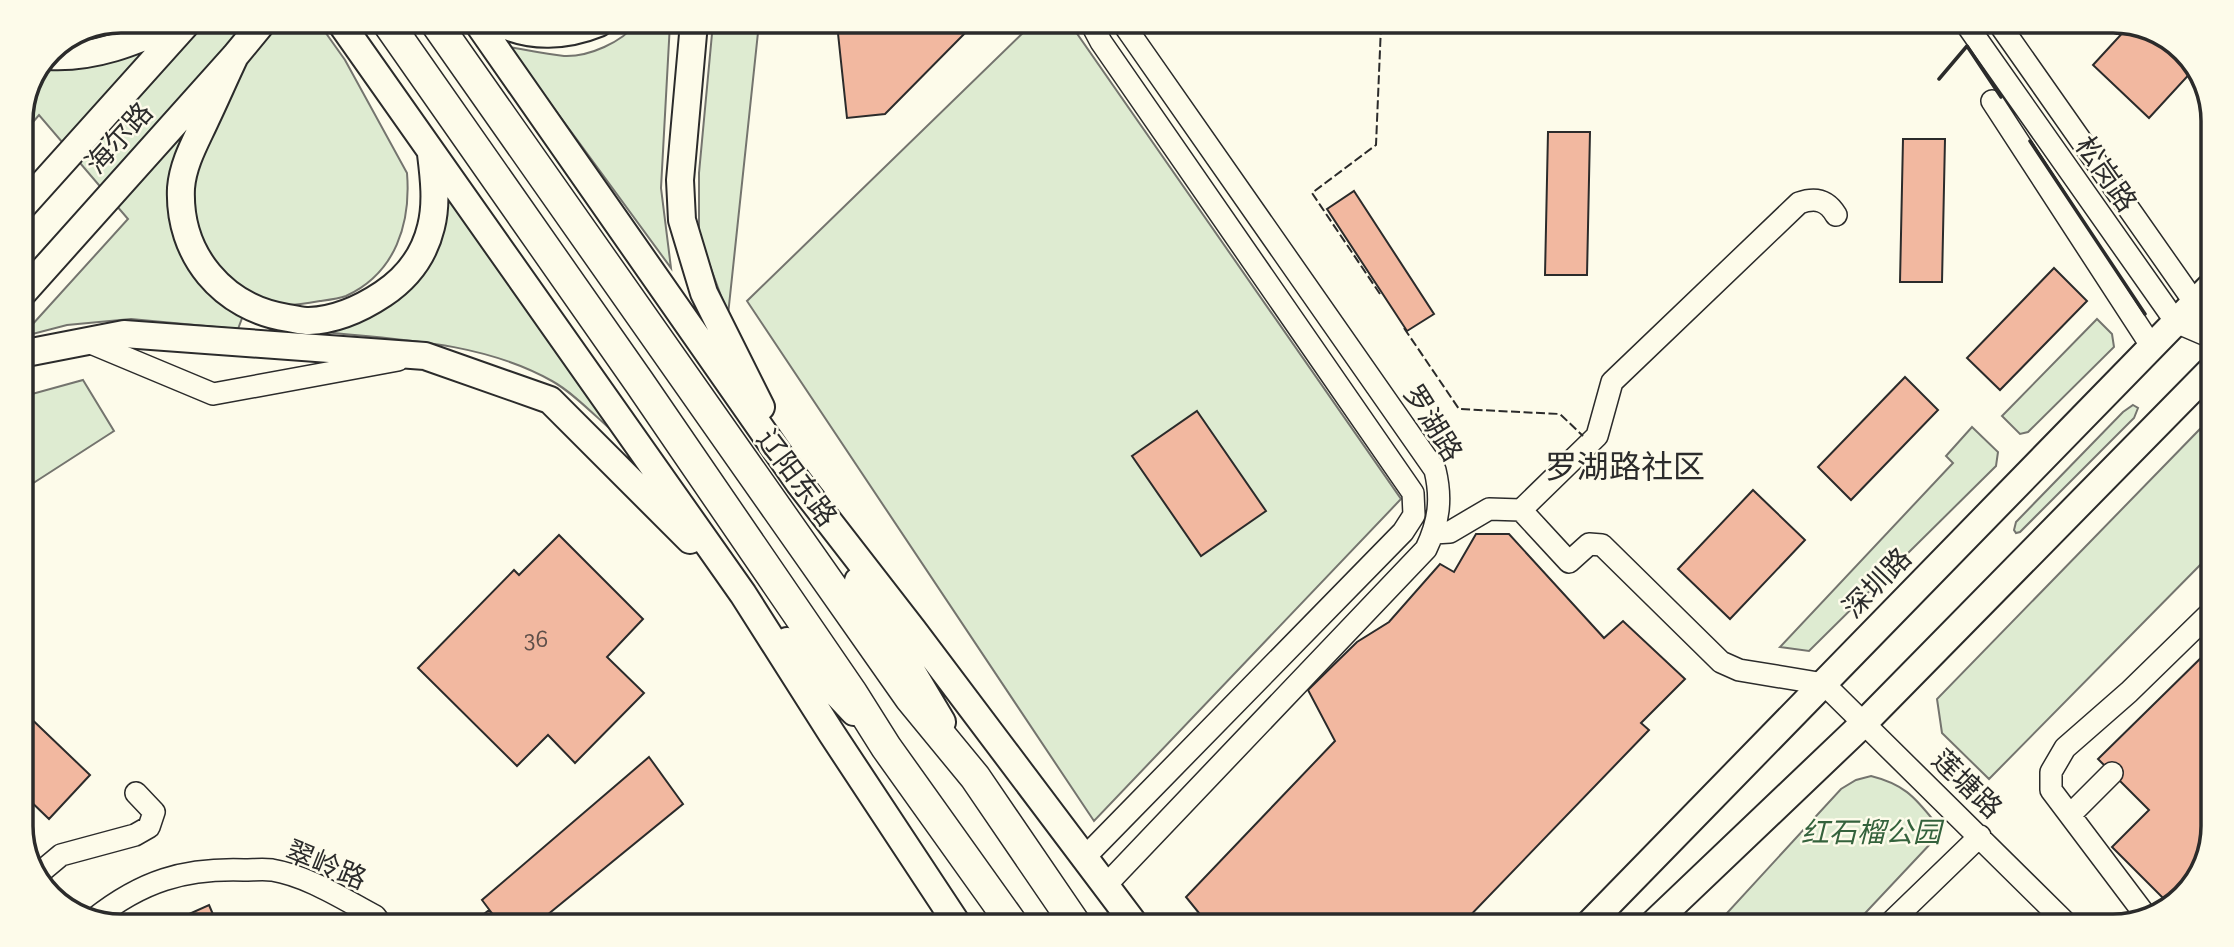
<svg xmlns="http://www.w3.org/2000/svg" width="2234" height="947" font-family="'Zilla Slab','Noto Sans SC',serif">
<style>
.green{fill:#deebd1;stroke:#74746e;stroke-width:2}
.building{fill:#f2b8a0;stroke:#2b2b2b;stroke-width:2}
.lines{fill:none;stroke-linecap:round;stroke-linejoin:round}
.minor-casing{stroke:#2b2b2b;stroke-width:24}
.major-casing{stroke:#2b2b2b;stroke-width:30}
.highway-casing{stroke:#2b2b2b;stroke-width:33}
.minor{stroke:#fdfbea;stroke-width:21}
.major{stroke:#fdfbea;stroke-width:26}
.highway{stroke:#fdfbea;stroke-width:30}
.fence{stroke:#2b2b2b;stroke-width:2;stroke-dasharray:9 3.5;stroke-linecap:butt}
.wall{stroke:#2b2b2b;stroke-width:3.5}
.labels{text-anchor:middle;dominant-baseline:central;stroke-width:5;stroke-linejoin:round;paint-order:stroke}
.number-label{font-size:24px;fill:#5d4e48}
.street-label{font-size:28px;fill:#2b2b2b;stroke:#fdfbea}
.park-label{font-size:28px;font-style:italic;fill:#34623c;stroke:#fdfbea}
.quarter-label{font-size:32px;fill:#2b2b2b;stroke:#fdfbea}
.rim{fill:none;stroke:#2b2b2b;stroke-width:3.5}
</style>
<rect width="100%" height="100%" fill="#fdfbea"/>
<path class="green" d="M 121,21 L 318,22 L 345,60 L 407,173 C 411,223 396,273 346,296 C 338,299 328,300 320,301 C 309,303 298,305 287,305 C 276,304 262,297 251,294 L 238,329 L 131,319 L 67,325 L 21,337 L 128,219 L 39,115 L 21,136 L 21,115 L 51,50 Z
M 637,23 L 670,23 L 661,188 L 671,268 L 509,47 C 527,50 545,54 564,56 C 589,57 622,42 637,23 Z
M 713,23 L 759,23 L 728,315 L 699,236 L 699,173 Z
M 1032,24 L 1071,25 L 1401,499 L 1094,821 L 747,301 Z
M 446,189 L 618,436 C 599,420 574,393 552,381 C 478,339 385,339 302,330 L 432,257 L 446,221 Z
M 2097,319 L 2112,334 L 2114,347 L 2028,432 L 2020,434 L 2002,416 Z
M 83,380 L 114,431 L 21,491 L 21,397 Z
M 2133,405 L 2138,408 L 2134,418 L 2020,532 L 2016,533 L 2014,530 L 2016,522 L 2123,412 Z
M 2210,426 L 2208,557 L 1989,779 L 1942,733 L 1937,699 L 2200,429 Z
M 1972,427 L 1998,452 L 1996,466 L 1809,651 L 1780,647 L 1953,463 L 1946,456 Z
M 1871,776 C 1903,784 1914,796 1934,821 L 1932,842 L 1854,925 L 1716,925 L 1841,789 L 1856,780 Z"/>
<path class="building" d="M 837,24 L 974,24 L 885,114 L 847,118 Z
M 2127,28 L 2151,28 L 2193,61 L 2195,68 L 2149,118 L 2093,65 Z
M 1548,132 L 1590,132 L 1587,275 L 1545,275 Z
M 1903,139 L 1945,139 L 1942,282 L 1900,282 Z
M 1354,191 L 1434,314 L 1407,331 L 1327,209 Z
M 2054,268 L 2087,301 L 2000,390 L 1967,358 Z
M 1905,377 L 1938,410 L 1851,500 L 1818,467 Z
M 1197,411 L 1266,511 L 1201,556 L 1132,456 Z
M 1753,490 L 1805,540 L 1730,619 L 1678,569 Z
M 1476,534 L 1509,534 L 1604,638 L 1623,621 L 1685,679 L 1641,723 L 1649,730 L 1462,924 L 1207,923 L 1186,897 L 1335,741 L 1308,690 L 1357,642 L 1389,622 L 1440,564 L 1454,572 Z
M 559,535 L 643,619 L 607,657 L 644,693 L 575,763 L 548,735 L 517,766 L 418,668 L 514,570 L 519,575 Z
M 2208,651 L 2206,864 L 2171,906 L 2112,847 L 2149,810 L 2098,759 Z
M 21,709 L 90,775 L 49,819 L 21,792 Z
M 649,757 L 683,804 L 541,920 L 497,920 L 482,900 Z
M 209,905 L 215,919 L 178,919 Z
M 489,910 L 498,920 L 476,920 Z"/>
<g class="lines">
<defs>
<path id="minor" d="M 1969,28 L 2176,322 L 2211,337
M 2002,28 L 2195,303 L 2211,322
M 1992,101 L 2152,347
M 86,341 L 213,394 L 398,360
M 1521,510 L 1597,436 L 1612,382 L 1799,203 C 1816,197 1827,200 1836,215
M 1434,533 L 1450,532 L 1489,509 L 1521,510 L 1569,562 L 1589,544 L 1602,545 L 1721,662 L 1739,670 L 1824,684 L 2069,926
M 2070,815 L 2112,773
M 1085,857 L 1403,532 L 1414,515 L 1413,493 L 1101,42 L 1092,25
M 37,875 L 61,855 L 135,835 L 149,827 L 154,812 L 136,793
M 1106,885 L 1426,549 C 1439,522 1442,499 1435,470 L 1124,25
M 2146,916 L 2051,790 L 2051,772 L 2065,748 L 2129,692 L 2208,615
M 94,919 C 142,881 184,868 244,870 C 253,870 263,869 272,870 C 308,876 343,899 375,916 L 378,920
M 1888,925 L 1980,836"/>
<path id="major" d="M 340,22 L 743,594 L 832,734 L 956,922
M 477,22 L 799,483 L 913,630 L 1133,922
M 499,22 C 530,39 567,36 599,23
M 694,23 L 680,180 L 682,220 L 704,293 L 761,407
M 48,56 C 97,59 138,40 182,21
M 235,56 C 225,77 216,98 206,119 C 196,141 183,163 181,188 C 178,255 223,308 288,318 C 295,319 302,321 309,321 C 335,320 362,308 383,294 C 407,278 424,256 431,227 C 437,204 434,178 431,154
M 21,208 L 189,21
M 21,295 L 235,56 L 263,22
M 21,354 L 124,334 L 425,356 L 550,400 L 690,540
M 858,581 L 942,722
M 787,641 L 854,712
M 1589,924 L 2211,286
M 1653,924 L 1864,723 L 2210,371"/>
<path id="highway" d="M 387,22 L 639,382 L 852,693 L 886,747 L 1011,922
M 435,22 L 910,698 L 975,777 L 1074,922"/>
</defs>
<use href="#minor" class="minor-casing"/>
<use href="#major" class="major-casing"/>
<use href="#highway" class="highway-casing"/>
<use href="#minor" class="minor"/>
<use href="#major" class="major"/>
<use href="#highway" class="highway"/>
<path class="fence" d="M 1913,32 L 1916,28
M 1380,294 L 1312,193 L 1376,145 L 1381,26
M 1404,328 L 1459,409 L 1560,414 L 1583,436"/>
<path class="wall" d="M 1939,79 L 1967,46 L 2001,97
M 2030,141 L 2145,314"/>
</g>
<g class="labels">
<g class="number-label">
<text x="536" y="638">36</text>
</g>
<g class="street-label">
<text transform="translate(119 138) rotate(-48)">海尔路</text>
<text transform="translate(2106 174) rotate(55)">松岗路</text>
<text transform="translate(1433 423) rotate(58)">罗湖路</text>
<text transform="translate(797 478) rotate(53)">辽阳东路</text>
<text transform="translate(1877 583) rotate(-46)">深圳路</text>
<text transform="translate(1967 784) rotate(44)">莲塘路</text>
<text transform="translate(326 865) rotate(22)">翠岭路</text>
</g>
<g class="park-label">
<text x="1871" y="832">红石榴公园</text>
</g>
<g class="quarter-label">
<text x="1625" y="467">罗湖路社区</text>
</g>
</g>
<path d="M0 0H2234V947H0ZM121 33H2113A88 88 0 0 1 2201 121V826A88 88 0 0 1 2113 914H121A88 88 0 0 1 33 826V121A88 88 0 0 1 121 33Z" fill="#fdfbea" fill-rule="evenodd"/>
<path class="rim" d="M121 33H2113A88 88 0 0 1 2201 121V826A88 88 0 0 1 2113 914H121A88 88 0 0 1 33 826V121A88 88 0 0 1 121 33Z"/>
</svg>
